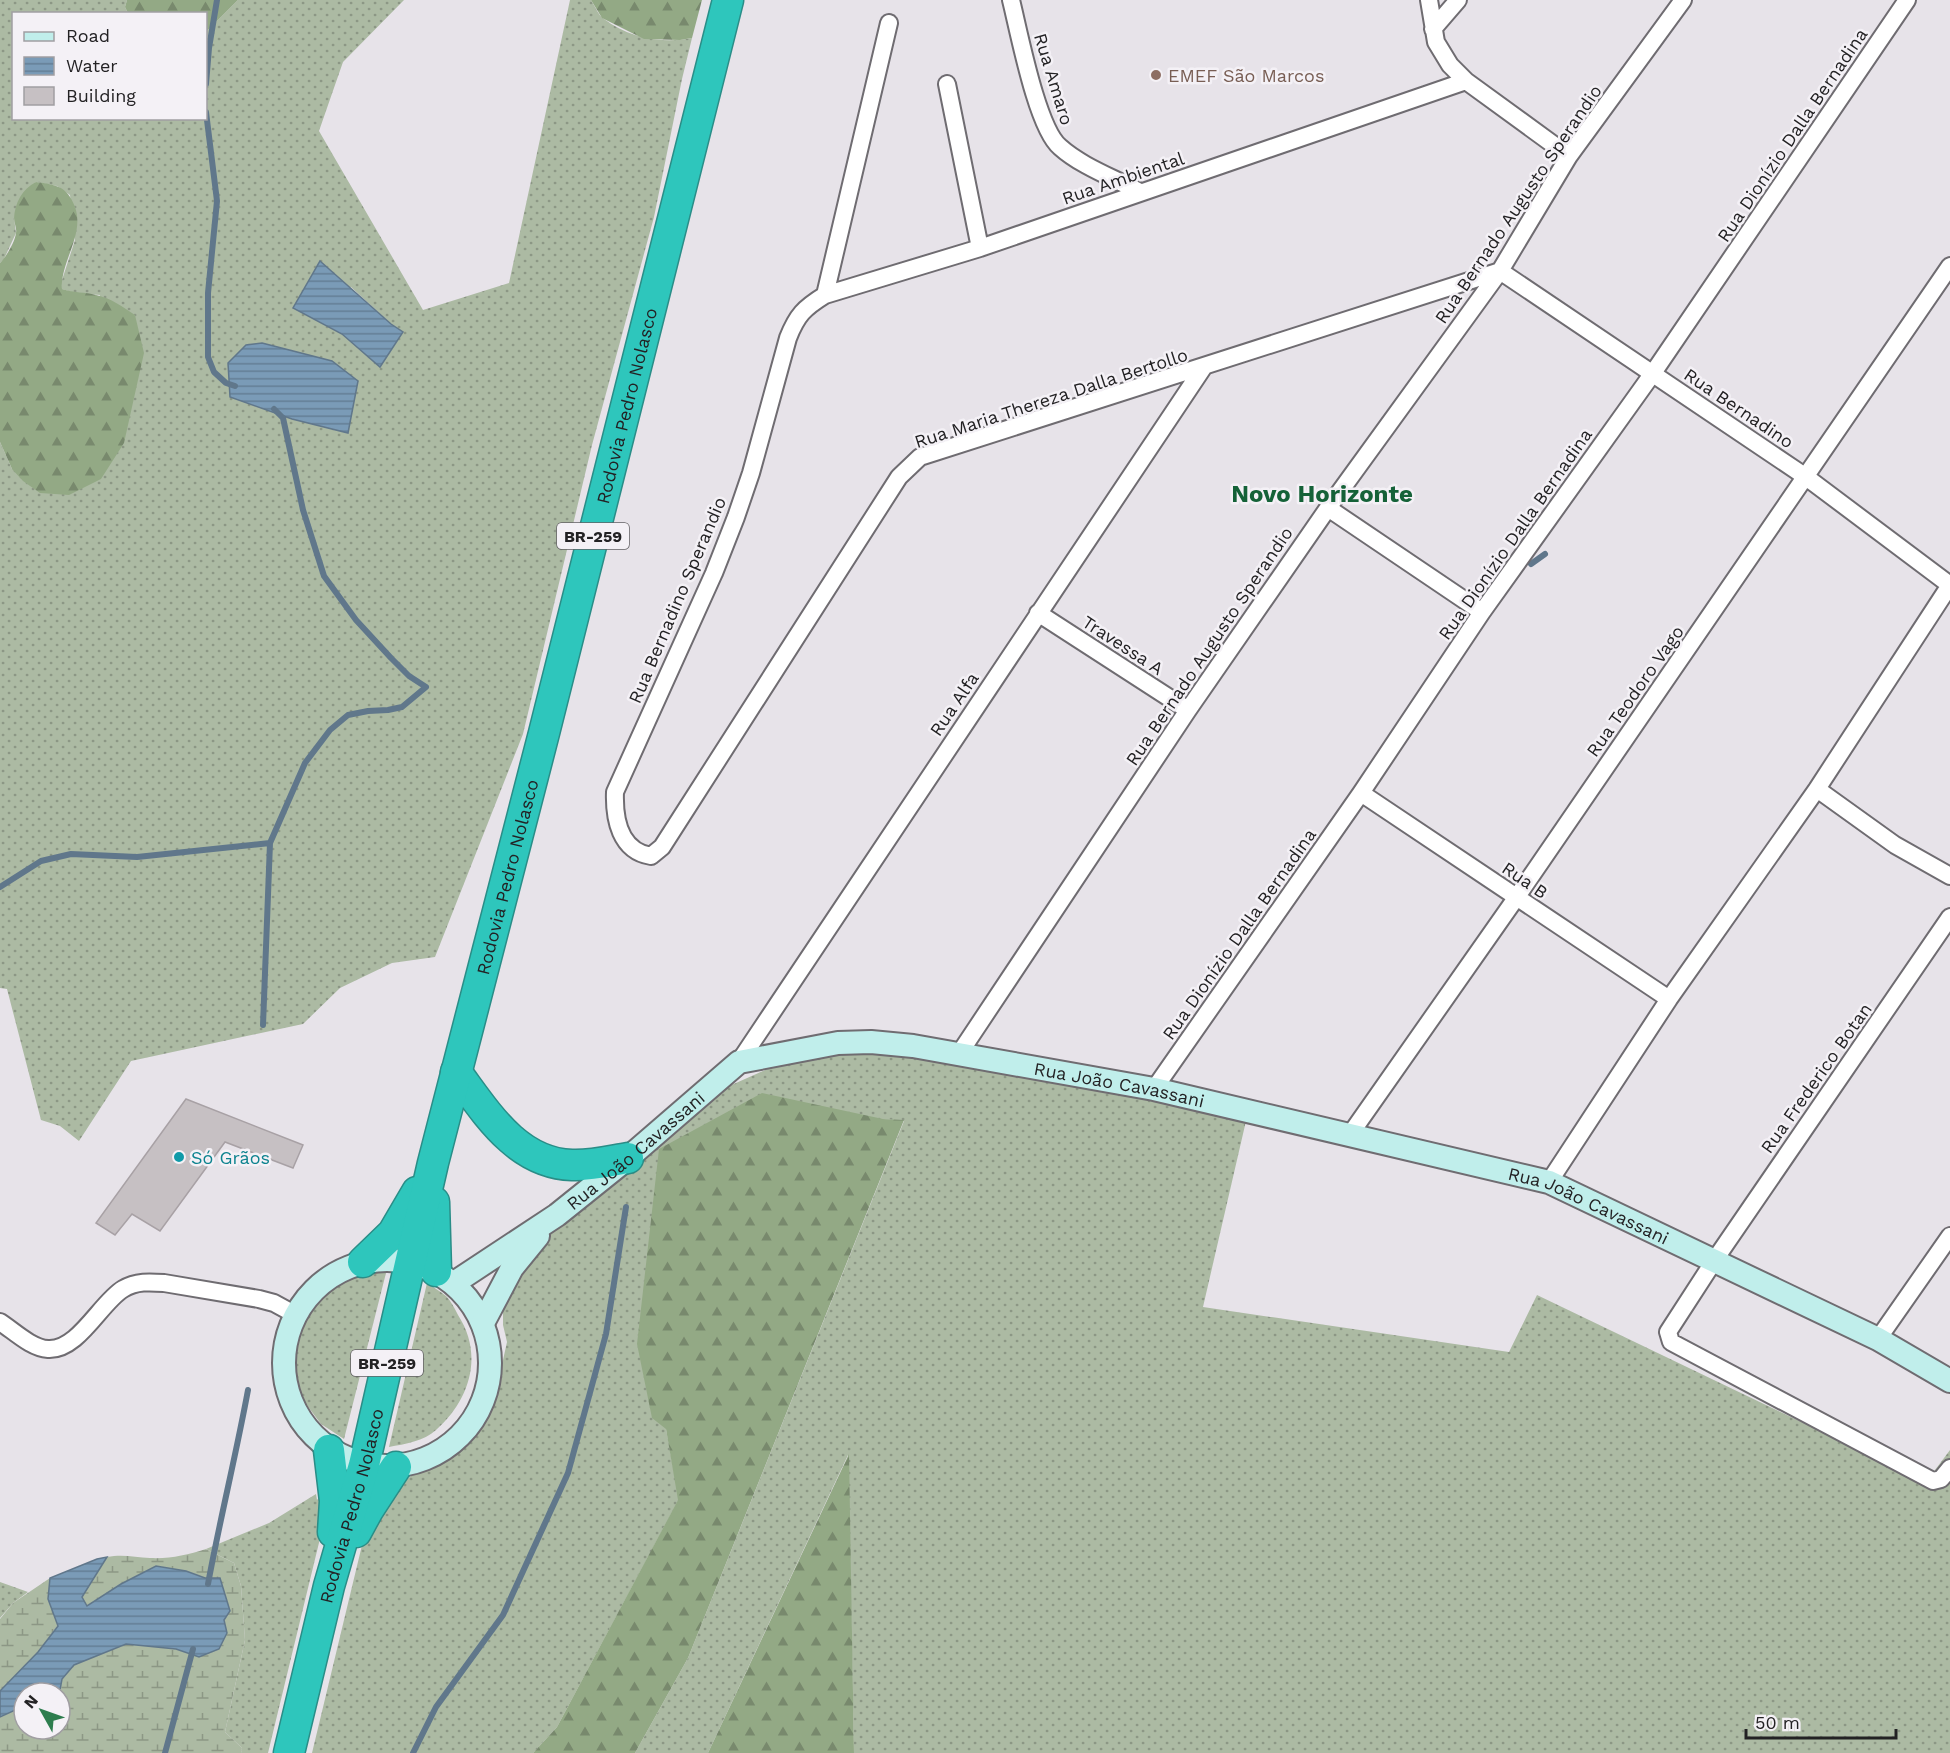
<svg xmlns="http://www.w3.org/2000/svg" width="1950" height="1753" font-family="'Work Sans',sans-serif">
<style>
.grass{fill:url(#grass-dots);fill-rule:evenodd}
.forest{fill:url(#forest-firs)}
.wetland{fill:url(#wetland-marsh)}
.water{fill:url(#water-rules);stroke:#60778b;stroke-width:1.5}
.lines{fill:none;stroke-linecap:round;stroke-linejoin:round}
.stream{stroke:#60778b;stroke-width:6}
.building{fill:#c6c0c3;stroke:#a8a1a5;stroke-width:1.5}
.street-casing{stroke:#6f6c71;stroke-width:20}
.secondary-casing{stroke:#6f6c71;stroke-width:26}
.highway-casing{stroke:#2a8d87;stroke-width:33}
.street{stroke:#fff;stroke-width:16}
.secondary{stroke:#c0eeeb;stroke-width:22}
.highway{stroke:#2ec6bc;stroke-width:30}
.education-dot{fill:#8d6e63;stroke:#f4f1f6;stroke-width:2}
.culture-dot{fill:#0f9aa8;stroke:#f4f1f6;stroke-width:2}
.labels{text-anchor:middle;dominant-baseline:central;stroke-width:5;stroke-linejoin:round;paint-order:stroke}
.shield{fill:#f4f1f6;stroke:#626063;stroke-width:1.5}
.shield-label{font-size:16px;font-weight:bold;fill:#232224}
.education-label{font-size:18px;fill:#785e54;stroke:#f4f1f6;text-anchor:start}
.street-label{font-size:18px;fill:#232224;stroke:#f4f1f6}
.culture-label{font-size:18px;fill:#0d838f;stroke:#f4f1f6;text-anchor:start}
.district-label{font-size:24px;font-weight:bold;fill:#156238;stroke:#f4f1f6}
</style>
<defs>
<pattern id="grass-dots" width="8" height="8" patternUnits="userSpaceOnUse" patternTransform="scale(1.5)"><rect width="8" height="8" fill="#acbaa3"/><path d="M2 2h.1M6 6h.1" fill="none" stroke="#8c9785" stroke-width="1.8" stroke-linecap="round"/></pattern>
<pattern id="forest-firs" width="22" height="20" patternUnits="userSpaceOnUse" patternTransform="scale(1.5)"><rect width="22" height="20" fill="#93a985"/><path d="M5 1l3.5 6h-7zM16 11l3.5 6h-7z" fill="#78896d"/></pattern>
<pattern id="wetland-marsh" width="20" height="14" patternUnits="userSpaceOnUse" patternTransform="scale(1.5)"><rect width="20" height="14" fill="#acbaa3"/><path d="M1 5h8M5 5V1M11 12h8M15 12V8" fill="none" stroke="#8c9785"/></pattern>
<pattern id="water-rules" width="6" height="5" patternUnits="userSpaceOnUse" patternTransform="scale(1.5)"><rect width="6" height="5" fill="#7a9bb7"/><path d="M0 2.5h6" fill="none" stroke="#647e95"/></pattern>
</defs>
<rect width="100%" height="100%" fill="#e7e3e9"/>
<path class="grass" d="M 0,0 L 127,0 L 125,7 L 128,13 L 14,14 L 14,118 L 206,118 L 206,32 L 238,0 L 404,0 L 343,62 L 319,131 L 423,310 L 509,283 L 570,0 L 591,0 C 595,6 598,15 604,19 C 629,38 662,44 692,38 L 682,79 L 654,217 L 592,445 L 523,734 L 435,957 L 392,963 L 340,988 L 303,1024 L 131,1061 L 79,1141 L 60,1126 L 41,1120 L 7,989 L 0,988 L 0,442 L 12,469 L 100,295 L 74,293 L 62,289 L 62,280 L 75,240 L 70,195 L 57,186 L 36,182 L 14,218 L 16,233 L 4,259 L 0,263 ZM 351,287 L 391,324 L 403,332 L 380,367 L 342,334 L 293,308 Z
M 854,1047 L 1249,1108 L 1203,1307 L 1509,1352 L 1537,1295 L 1926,1482 L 1950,1450 L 1950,1753 L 854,1753 L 848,1455 L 708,1753 L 635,1753 L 688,1658 L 904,1121 L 883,1119 L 666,1429 L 679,1499 L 557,1727 L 533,1753 L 312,1753 L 363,1541 L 388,1491 L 422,1469 L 447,1458 L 478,1432 L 497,1387 L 507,1342 L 503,1325 L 503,1299 L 526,1256 L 579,1206 L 718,1091 L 792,1058 Z
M 362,1273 L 386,1273 L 344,1439 L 321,1424 L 303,1400 L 294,1370 L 297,1338 L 314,1308 L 336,1285 Z
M 427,1283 C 433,1287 440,1291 446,1296 C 451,1301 455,1309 458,1315 C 484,1355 470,1400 436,1430 C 424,1441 405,1444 389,1447 Z
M 326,1489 L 325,1518 L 268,1753 L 241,1753 L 242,1748 L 225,1732 L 245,1640 L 241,1586 L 234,1563 L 206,1549 L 269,1523 L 316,1494 L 317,1500 Z
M 0,1582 L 28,1592 L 13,1603 L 0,1618 Z"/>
<path class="forest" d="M 127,0 L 238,0 L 206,32 L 206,14 L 128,13 L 125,7 Z
M 591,0 L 702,0 L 692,38 L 680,40 L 644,39 L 602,18 Z
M 36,182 C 57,185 67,186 75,207 C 85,235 60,262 62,289 C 74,293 85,292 96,295 C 111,298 123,307 135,315 L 144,353 L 124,443 L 101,479 L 69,495 L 40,493 L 23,481 L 12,469 L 0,442 L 0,263 C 6,257 15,242 16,233 C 17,228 14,223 14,218 C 15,203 22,189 36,182 Z
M 762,1093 L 883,1119 L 904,1120 L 688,1658 L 635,1753 L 533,1753 L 557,1727 L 678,1500 L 666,1429 L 652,1418 L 637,1344 L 659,1149 Z
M 849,1454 L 854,1753 L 708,1753 Z"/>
<path class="wetland" d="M 206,1549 L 234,1563 L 241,1586 L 245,1640 L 225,1732 L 242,1748 L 241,1753 L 0,1753 L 0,1717 L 24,1706 L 24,1729 L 60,1729 L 60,1693 L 53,1693 L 60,1690 L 62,1679 L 74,1665 L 126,1644 L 176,1649 L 199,1657 L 205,1578 L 186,1571 L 156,1566 L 121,1584 L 87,1606 L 81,1597 L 107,1557 C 122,1554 135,1557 150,1558 C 170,1559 187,1555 206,1549 Z
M 50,1578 L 48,1599 L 58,1625 L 38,1652 L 0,1691 L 0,1619 L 13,1603 Z"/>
<path class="water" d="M 320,261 L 391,324 L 403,332 L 380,367 L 342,334 L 293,308 Z
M 262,343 L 332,361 L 358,381 L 348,433 L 292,419 L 230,397 L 228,363 L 246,345 Z
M 107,1557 L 82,1597 L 87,1606 L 121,1584 L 156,1566 L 186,1571 L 205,1578 L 220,1578 L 230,1611 L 224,1620 L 227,1633 L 219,1649 L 199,1657 L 176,1649 L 126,1644 L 74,1665 L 62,1679 L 60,1690 L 53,1693 L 24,1693 L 24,1706 L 0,1717 L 0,1691 L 38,1652 L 58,1626 L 48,1599 L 50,1578 L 97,1559 Z"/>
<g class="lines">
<path class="stream" d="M 206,84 L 209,48 L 217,0
M 206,112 L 217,201 L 208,293 L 208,357 L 214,372 L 226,383 L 235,386
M 1531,564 L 1545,554
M 0,887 L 41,861 L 71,854 L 137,857 L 270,843
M 263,1025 L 270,843 L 305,763 L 330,730 L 348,715 L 368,711 L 388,710 L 402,707 L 426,687 L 409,676 L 391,658 L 356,620 L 324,576 L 303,510 L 283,418 L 274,409
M 208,1584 C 220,1519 236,1455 248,1390
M 165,1753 L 193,1649
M 413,1753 L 436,1707 L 503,1615 L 568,1473 L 606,1334 L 626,1207"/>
</g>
<path class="building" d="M 186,1099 L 303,1145 L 293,1168 L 225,1142 L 160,1231 L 132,1214 L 115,1235 L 96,1223 Z"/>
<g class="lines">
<defs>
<path id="street" d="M 1011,0 C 1019,32 1037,128 1060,147 C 1081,166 1114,178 1140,192
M 1429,0 L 1436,42 L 1450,65 L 1466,81 L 1569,156
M 1433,29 L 1458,0
M 1466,81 L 980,248 L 825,295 C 804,308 797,315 788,338 L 751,473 L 736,517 L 714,573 L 615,792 C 614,819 620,851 651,856 L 662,847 L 899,477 L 920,457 L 1500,271 L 1806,477 L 1950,585
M 947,84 L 980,248
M 825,295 L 889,23
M 1328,508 L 1482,612
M 1038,613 L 1188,710
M 1817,789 L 1895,845 L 1950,876
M 1361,793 L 1669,999
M 1950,917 L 1714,1261 L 1668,1332 L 1671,1342 L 1933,1481 L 1941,1479 L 1950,1468
M 959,1054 L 1188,710 L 1328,508 L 1500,271 L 1569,156 L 1683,0
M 739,1062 L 1203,368
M 1154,1089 L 1361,793 L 1482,612 L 1653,373 L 1907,0
M 1349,1136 L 1516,898 L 1950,266
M 1549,1182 L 1669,999 L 1817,789 L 1950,585
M 0,1322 C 14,1331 31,1348 48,1349 C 78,1351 101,1302 123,1289 C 136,1281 150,1282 164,1283 L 259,1299 L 274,1303 L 296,1315
M 1878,1339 L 1950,1236"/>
<g id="secondary">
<circle cx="387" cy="1363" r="103"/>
<path id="s1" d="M 454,1283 L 557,1215 L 628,1158 L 739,1062 L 838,1043 L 871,1042 L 913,1046 L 1154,1089 L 1549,1182 L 1878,1339 L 1950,1381"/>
<path d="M 483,1323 L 512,1268 L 538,1236"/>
</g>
<g id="highway">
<path d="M 456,1072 C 486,1112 516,1163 572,1165 C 590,1166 610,1161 628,1158"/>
<path d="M 434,1202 L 436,1271"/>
<path d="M 363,1262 L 393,1233 L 417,1192"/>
<path d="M 329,1450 L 335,1501 L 333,1532"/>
<path d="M 356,1532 L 368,1510 L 396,1467"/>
<path id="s2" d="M 289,1753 L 329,1586 L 364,1465 L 433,1163 L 544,733 L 728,0"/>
</g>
</defs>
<use href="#street" class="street-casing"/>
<use href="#secondary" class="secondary-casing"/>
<use href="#highway" class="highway-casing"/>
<use href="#street" class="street"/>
<use href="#secondary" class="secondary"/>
<use href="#highway" class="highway"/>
</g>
<circle class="education-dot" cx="1156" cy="75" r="6"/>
<circle class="culture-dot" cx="179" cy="1157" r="6"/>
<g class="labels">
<g class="shield">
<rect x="557" y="523" width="72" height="26" rx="4.5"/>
<rect x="351" y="1350" width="72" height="26" rx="4.5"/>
</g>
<g class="shield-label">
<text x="593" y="536">BR-259</text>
<text x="387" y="1363">BR-259</text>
</g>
<g class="education-label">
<text x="1168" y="75">EMEF São Marcos</text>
</g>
<g class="street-label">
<text transform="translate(1054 79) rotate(73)">Rua Amaro</text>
<text transform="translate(1792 135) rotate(-56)">Rua Dionízio Dalla Bernadina</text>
<text transform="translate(1123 178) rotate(-19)">Rua Ambiental</text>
<text transform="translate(1518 204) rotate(-56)">Rua Bernado Augusto Sperandio</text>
<text transform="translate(1051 398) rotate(-18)">Rua Maria Thereza Dalla Bertollo</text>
<text stroke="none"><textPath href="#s2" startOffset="1389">Rodovia Pedro Nolasco</textPath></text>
<text transform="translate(1739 408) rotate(34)">Rua Bernadino</text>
<text transform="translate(1515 534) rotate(-55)">Rua Dionízio Dalla Bernadina</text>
<text transform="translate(677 600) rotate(-67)">Rua Bernadino Sperandio</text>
<text transform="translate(1123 645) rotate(33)">Travessa A</text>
<text transform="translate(1209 646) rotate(-56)">Rua Bernado Augusto Sperandio</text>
<text transform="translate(1635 691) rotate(-55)">Rua Teodoro Vago</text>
<text transform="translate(954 704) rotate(-56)">Rua Alfa</text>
<text stroke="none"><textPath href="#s2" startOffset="903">Rodovia Pedro Nolasco</textPath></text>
<text transform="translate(1525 880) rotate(34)">Rua B</text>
<text transform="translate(1239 934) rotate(-55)">Rua Dionízio Dalla Bernadina</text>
<text transform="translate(1816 1078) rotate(-55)">Rua Frederico Botan</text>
<text stroke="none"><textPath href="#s1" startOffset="747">Rua João Cavassani</textPath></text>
<text stroke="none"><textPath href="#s1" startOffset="225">Rua João Cavassani</textPath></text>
<text stroke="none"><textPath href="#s1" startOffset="1233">Rua João Cavassani</textPath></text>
<text stroke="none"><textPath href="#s2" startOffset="255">Rodovia Pedro Nolasco</textPath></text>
</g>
<g class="culture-label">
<text x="191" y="1157">Só Grãos</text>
</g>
<g class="district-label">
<text x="1322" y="494">Novo Horizonte</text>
</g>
</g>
<rect x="12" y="12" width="195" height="108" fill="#f4f1f6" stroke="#a09ea2" stroke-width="1.5"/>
<rect x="24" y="32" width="30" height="9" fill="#c0eeeb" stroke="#a09ea2" stroke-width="1.5"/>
<text x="66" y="42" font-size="18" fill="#232224">Road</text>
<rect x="24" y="57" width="30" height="18" fill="url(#water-rules)" stroke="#a09ea2" stroke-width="1.5"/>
<text x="66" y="72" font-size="18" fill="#232224">Water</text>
<rect x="24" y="87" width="30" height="18" fill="#c6c0c3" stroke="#a09ea2" stroke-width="1.5"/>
<text x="66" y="102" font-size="18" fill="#232224">Building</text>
<g transform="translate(42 1711) rotate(310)"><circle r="28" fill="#f4f1f6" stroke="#a09ea2" stroke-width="1.5"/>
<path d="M0-4.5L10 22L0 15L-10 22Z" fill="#2d7d4e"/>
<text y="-9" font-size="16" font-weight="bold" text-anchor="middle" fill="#232224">N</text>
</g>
<path d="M1746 1729v9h150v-9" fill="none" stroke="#232224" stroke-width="3"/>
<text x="1755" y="1729" font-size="18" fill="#232224" stroke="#f4f1f6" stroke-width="4.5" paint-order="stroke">50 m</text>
</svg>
